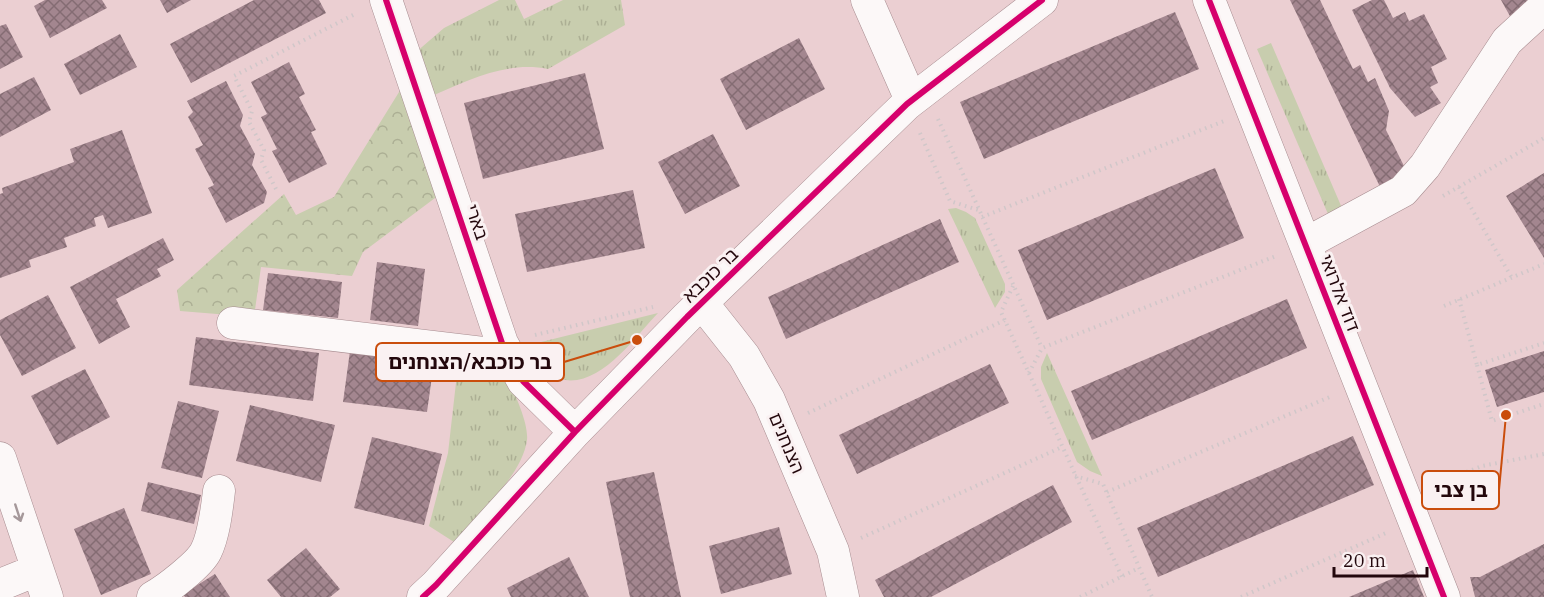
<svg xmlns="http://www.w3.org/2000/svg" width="1544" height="597" font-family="'IBM Plex Serif','Noto Sans Hebrew',serif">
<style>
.grass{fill:url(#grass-tufts)}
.forest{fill:url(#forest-crowns)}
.building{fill:url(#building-cross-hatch)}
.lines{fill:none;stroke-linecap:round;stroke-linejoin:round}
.minor-casing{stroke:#a68b8f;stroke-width:33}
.path{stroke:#d0c7c9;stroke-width:4;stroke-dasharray:1.5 4.5;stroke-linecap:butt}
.minor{stroke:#fcf8f8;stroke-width:32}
.cycleway-casing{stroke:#faf1f2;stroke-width:10}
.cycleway{stroke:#d6006c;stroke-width:6}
.oneway{stroke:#a5989a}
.labels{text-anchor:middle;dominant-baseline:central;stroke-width:6;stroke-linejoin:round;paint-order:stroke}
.street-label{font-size:18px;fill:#23070c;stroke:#faf1f2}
.leader{fill:none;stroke:#ca4d0c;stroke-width:2}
.callout-dot{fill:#ca4d0c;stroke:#faf1f2;stroke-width:2}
.callout{fill:#faf1f2;stroke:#ca4d0c;stroke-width:2}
.callout-label{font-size:20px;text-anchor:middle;font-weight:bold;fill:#23070c}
</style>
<defs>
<pattern id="grass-tufts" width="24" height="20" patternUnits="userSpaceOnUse" patternTransform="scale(1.5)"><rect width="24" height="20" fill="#c8cdae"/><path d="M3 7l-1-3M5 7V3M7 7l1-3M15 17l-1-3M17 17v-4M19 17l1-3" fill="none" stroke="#acaf94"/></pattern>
<pattern id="forest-crowns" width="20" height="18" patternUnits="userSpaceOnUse" patternTransform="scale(1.5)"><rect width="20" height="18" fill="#c8cdae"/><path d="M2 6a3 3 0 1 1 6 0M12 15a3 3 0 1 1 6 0" fill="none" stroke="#acaf94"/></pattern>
<pattern id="building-cross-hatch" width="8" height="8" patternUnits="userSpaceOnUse" patternTransform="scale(1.5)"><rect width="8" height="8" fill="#a3868f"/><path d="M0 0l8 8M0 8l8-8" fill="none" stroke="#846c73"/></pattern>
</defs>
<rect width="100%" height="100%" fill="#ebcfd2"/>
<path class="grass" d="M 499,0 L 515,0 L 524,19 L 563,0 L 621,0 L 625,25 L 548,69 C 506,61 468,80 430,97 L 415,53 L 444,28 Z
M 1271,43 L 1342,208 L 1328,214 L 1257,49 Z
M 956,208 L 966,212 L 975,218 L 1005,284 L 1005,292 L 995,308 L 948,209 Z
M 658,313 C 632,340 592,400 549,374 C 540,369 532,354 525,346 Z
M 1047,353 L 1102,476 L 1090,471 L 1077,462 L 1041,379 L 1041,367 Z
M 458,365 L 504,369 C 511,387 529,421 527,440 C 522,476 477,516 454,542 L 429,526 L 448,453 Z"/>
<path class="forest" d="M 404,84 L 439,195 L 363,252 L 352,276 L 261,267 L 254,317 L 180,311 L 177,290 L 284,194 L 296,215 L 334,197 Z"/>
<path class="building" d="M 45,0 L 102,0 L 107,8 L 50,38 L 34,6 Z
M 160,0 L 191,0 L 167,13 Z
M 254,0 L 319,0 L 326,13 L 191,83 L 170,44 Z
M 1290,0 L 1320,0 L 1353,69 L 1360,65 L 1368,82 L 1375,78 L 1389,111 L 1386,130 L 1409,176 L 1382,191 Z
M 1372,0 L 1384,0 L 1393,18 L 1405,12 L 1409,21 L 1424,14 L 1447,59 L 1431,67 L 1438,83 L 1430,87 L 1441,103 L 1415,117 L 1390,88 L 1352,10 Z
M 1501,0 L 1542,0 L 1511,18 Z
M 1175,12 L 1199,69 L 984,159 L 960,102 Z
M 6,24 L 23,57 L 0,69 L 0,26 Z
M 120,34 L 137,67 L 80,95 L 64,64 Z
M 799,38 L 825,89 L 746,130 L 720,79 Z
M 289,62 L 305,94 L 299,97 L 316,130 L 311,132 L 327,164 L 289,183 L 272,151 L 277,149 L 261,117 L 267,114 L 251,82 Z
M 585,73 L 604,149 L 483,179 L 464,103 Z
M 34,77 L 51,110 L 0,137 L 0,94 Z
M 226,81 L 243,115 L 240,126 L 255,154 L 252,165 L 267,192 L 264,203 L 226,223 L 208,188 L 214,185 L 195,149 L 203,145 L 188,117 L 193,112 L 187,101 Z
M 122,130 L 152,213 L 108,228 L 103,215 L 94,218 L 96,226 L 64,238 L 67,247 L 29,260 L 31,267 L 0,278 L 0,194 L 3,193 L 2,188 L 74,162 L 70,149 Z
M 713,134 L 740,186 L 685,214 L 658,162 Z
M 1215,168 L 1244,238 L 1047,320 L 1018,250 Z
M 1544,173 L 1544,258 L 1506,196 Z
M 633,190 L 645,248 L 527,272 L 515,214 Z
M 940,219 L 959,262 L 786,339 L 768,297 Z
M 163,238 L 174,260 L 157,269 L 161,276 L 116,299 L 130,327 L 99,344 L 70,287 Z
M 377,262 L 425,269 L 418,326 L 370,320 Z
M 268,273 L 342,282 L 338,318 L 263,310 Z
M 48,295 L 76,348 L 22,376 L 0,335 L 0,320 Z
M 1287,299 L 1307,348 L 1092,440 L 1071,391 Z
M 196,337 L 319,353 L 313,401 L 189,385 Z
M 350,351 L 434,362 L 427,412 L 343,402 Z
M 1544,351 L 1544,392 L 1497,407 L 1485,370 Z
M 990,364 L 1009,403 L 857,474 L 839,435 Z
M 85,369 L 110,417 L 57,445 L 31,396 Z
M 178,401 L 219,411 L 202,478 L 161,468 Z
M 250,405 L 335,425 L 321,482 L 236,461 Z
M 1353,436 L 1374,485 L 1158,577 L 1137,528 Z
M 372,437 L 442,454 L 424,525 L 354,508 Z
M 654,472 L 681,597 L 630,597 L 606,482 Z
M 148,482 L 201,495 L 194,524 L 141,511 Z
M 1053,485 L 1072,522 L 931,597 L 884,597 L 875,580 Z
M 124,508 L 151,574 L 101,595 L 74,529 Z
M 779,527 L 792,574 L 721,594 L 709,546 Z
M 1544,544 L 1544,597 L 1475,597 L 1470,577 L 1480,577 Z
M 306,548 L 340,589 L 330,597 L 281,597 L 267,580 Z
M 569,557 L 589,597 L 511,597 L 507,588 Z
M 1413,570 L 1424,597 L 1349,597 Z
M 215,574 L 230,597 L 185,597 L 183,594 Z"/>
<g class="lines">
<defs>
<path id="minor" d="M 386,0 L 502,343 L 523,381 L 575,432
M 867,0 L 911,100
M 1209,0 L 1444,597
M 1305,244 L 1403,191 L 1425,166 L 1507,41 L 1544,7
M 702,303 L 744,356 L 769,400 L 833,551 L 843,597
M 233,323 L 509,356
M 0,458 L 47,597
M 0,585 L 37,570
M 153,597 C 166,590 200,564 206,551 C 214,535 217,508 219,491
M 423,597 L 436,585 L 575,432 L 687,317 L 907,104 L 1042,0"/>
</defs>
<use href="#minor" class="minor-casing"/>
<path class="path" d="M 938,119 L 1042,348
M 920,133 L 950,201 L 978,210
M 1459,187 L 1512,278
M 276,189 L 261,160 L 264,150 L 249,122 L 252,111 L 234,76 L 357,13
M 1443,196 L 1544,138
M 982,217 L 1224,121
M 1013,286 L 1001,312 L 1122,577
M 1459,299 L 1477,365 L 1544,343
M 1444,306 L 1544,264
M 535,335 L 653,307
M 1477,365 L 1492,421 L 1544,404
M 1029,373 L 1042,348 L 1276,256
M 808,413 L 1005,320
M 1075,476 L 1103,484 L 1152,597
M 1433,485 L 1482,466 L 1544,454
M 1107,492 L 1332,396
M 861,538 L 1062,447
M 1080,597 L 1139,568
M 1241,597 L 1386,533"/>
<use href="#minor" class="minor"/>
<defs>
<path id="cycleway" d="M 386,0 L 502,343 L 523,381 L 575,432
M 1209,0 L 1444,597
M 423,597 L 436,585 L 575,432 L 687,317 L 907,104 L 1042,0"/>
</defs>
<use href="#cycleway" class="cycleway-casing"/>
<use href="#cycleway" class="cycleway"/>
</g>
<defs><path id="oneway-shaft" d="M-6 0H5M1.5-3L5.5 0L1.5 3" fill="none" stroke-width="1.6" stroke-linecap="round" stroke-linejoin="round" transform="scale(1.5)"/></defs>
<use class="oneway" href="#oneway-shaft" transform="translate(18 513) rotate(72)"/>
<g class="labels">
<g class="street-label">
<text transform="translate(477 222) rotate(71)">בארי</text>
<text transform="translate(710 275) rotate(-44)">בר כוכבא</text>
<text transform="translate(1340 293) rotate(69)">דוד אלרואי</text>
<text transform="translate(787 443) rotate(67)">הצנחנים</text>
</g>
</g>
<path class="leader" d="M637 340L564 362M1506 415L1499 490"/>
<g class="callout-dot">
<circle cx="637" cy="340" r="6"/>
<circle cx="1506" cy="415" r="6"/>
</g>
<g class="callout">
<rect x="376" y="343" width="188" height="38" rx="6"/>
<rect x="1422" y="471" width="77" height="38" rx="6"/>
</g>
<g class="callout-label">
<text x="470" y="369">בר כוכבא/הצנחנים</text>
<text x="1461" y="497">בן צבי</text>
</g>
<path d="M1334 567v9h93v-9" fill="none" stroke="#23070c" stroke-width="3"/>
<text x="1343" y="567" font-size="18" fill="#23070c" stroke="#faf1f2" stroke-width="4.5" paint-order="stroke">20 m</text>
</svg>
